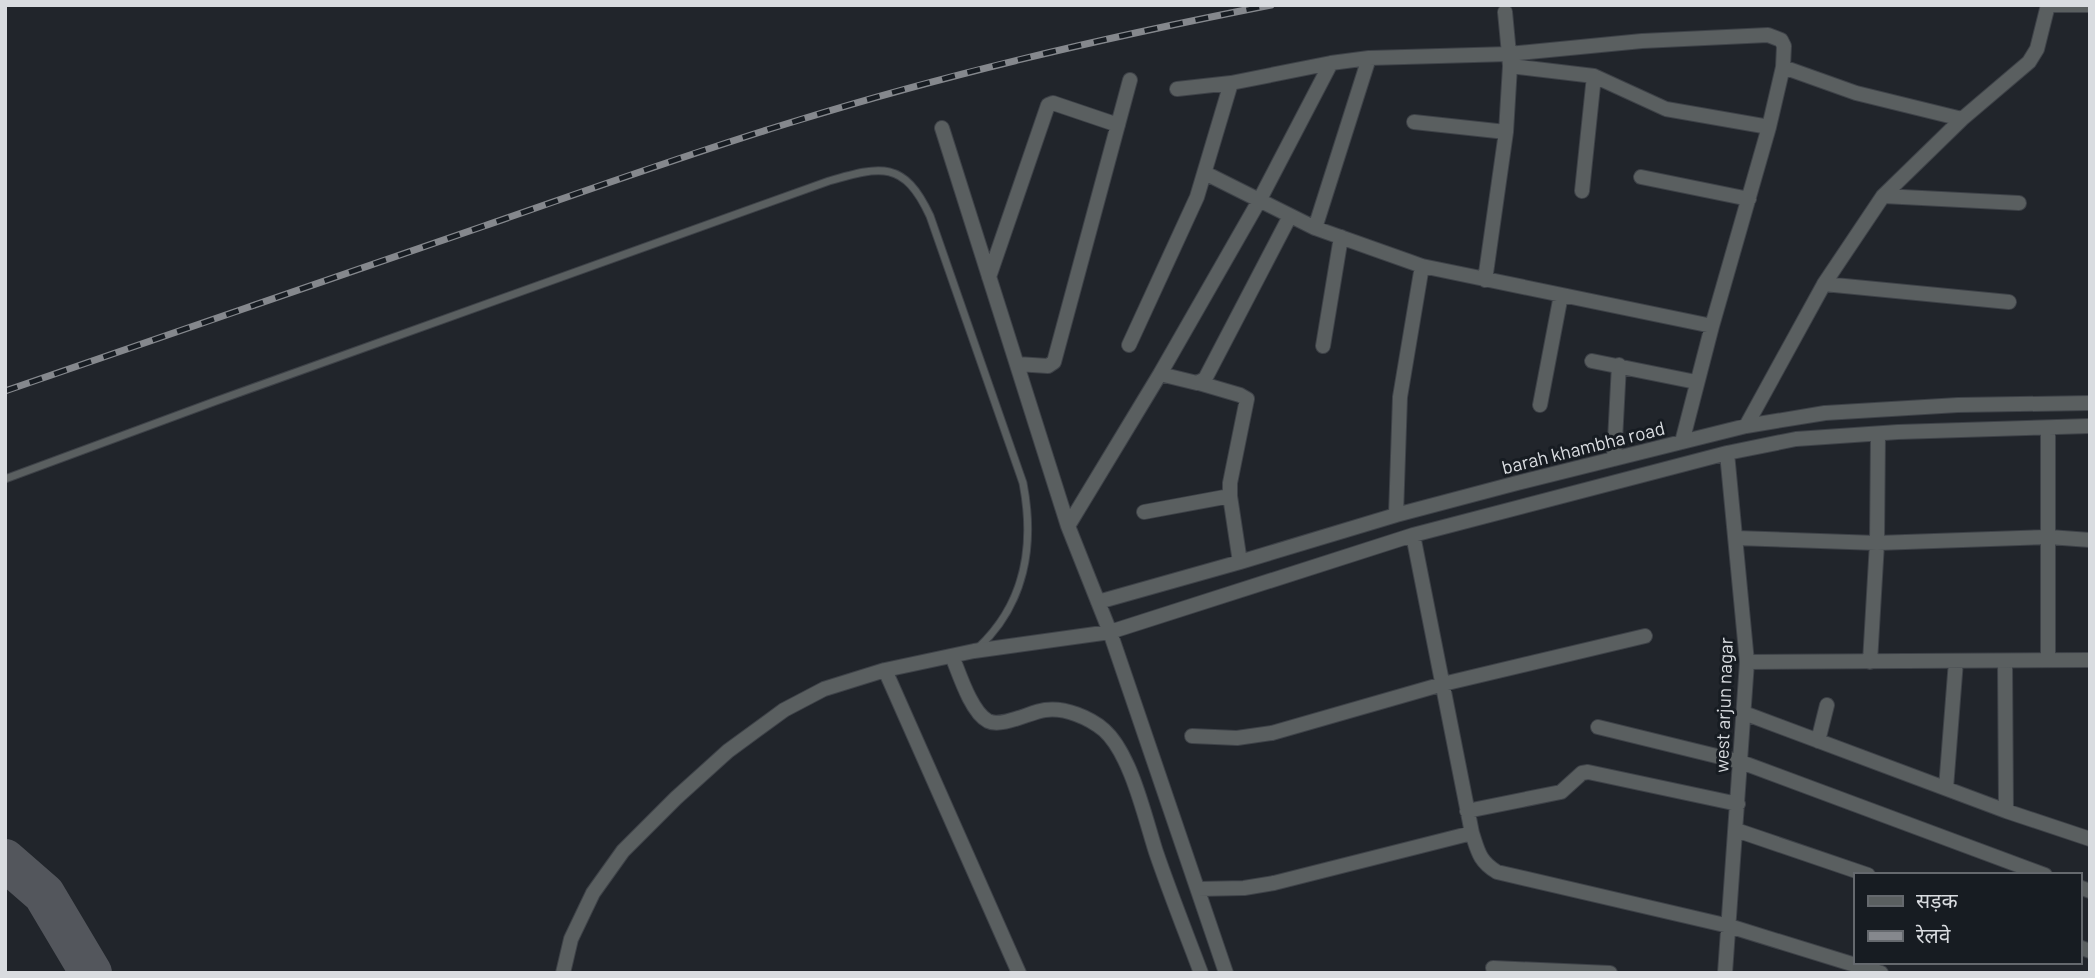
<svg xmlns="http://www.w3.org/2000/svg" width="2095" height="978" font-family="Barlow,'Noto Sans Devanagari',sans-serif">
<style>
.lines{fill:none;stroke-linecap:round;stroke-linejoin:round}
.taxiway{stroke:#53565c;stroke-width:42}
.service-casing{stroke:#3e4248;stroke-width:9}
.minor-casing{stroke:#3e4248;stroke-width:16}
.service{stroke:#5a5f60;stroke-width:7}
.minor{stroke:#5a5f60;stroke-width:14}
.rail-casing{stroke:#85888d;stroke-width:7}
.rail{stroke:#171c22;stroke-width:4.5;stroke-dasharray:13;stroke-linecap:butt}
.labels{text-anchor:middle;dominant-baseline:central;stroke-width:6;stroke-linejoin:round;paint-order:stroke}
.street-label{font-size:19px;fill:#d9dce0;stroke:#171c22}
</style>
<rect width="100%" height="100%" fill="#21252b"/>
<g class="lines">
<path class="taxiway" d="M 5,860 L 44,894 L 91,973"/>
<defs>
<path id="service" d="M 5,479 L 216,401 L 829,181 C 881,166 904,160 930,216 L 1023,483 C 1035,545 1025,604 978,648"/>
<path id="minor" d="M 2049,5 L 2090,5
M 1505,12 L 1509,54 L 1642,41 L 1768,35 L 1781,40 L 1784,46 L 1783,67 L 1769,127 L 1712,326
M 1369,58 L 1315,228 L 1422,266 L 1712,326 L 1682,442
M 1331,63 L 1369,58 L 1509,54 L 1510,66 L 1506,132 L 1485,280
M 1510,66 L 1594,76 L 1666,109 L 1769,127
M 1783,67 L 1856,93 L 1962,119
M 1177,89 L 1231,83
M 1414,122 L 1506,132
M 942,128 L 1068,526 L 1110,632 L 1226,973
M 1205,173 L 1315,228
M 1641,177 L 1749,199
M 1582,191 L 1594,76
M 1883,196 L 2019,203
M 989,277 L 1048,105 L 1053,103 L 1118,125
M 1824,284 L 2009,302
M 1323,346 L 1341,237
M 1592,361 L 1696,382
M 1017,364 L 1048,366 L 1054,362 L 1130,80
M 1160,374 L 1197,383 L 1205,379 L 1290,216
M 1199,383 L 1240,395 L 1247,399 L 1230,483 L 1230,496 L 1240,562
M 1540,405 L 1561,295
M 1746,426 L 1824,284 L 1883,196 L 1962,119 L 2029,62 L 2037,49 L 2048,5
M 2048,428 L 2048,659
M 1614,459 L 1619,365
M 1144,512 L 1230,496
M 1396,515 L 1400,397 L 1422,266
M 1068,526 L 1160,374 L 1259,201 L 1331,63 L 1231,83 L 1197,197 L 1129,345
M 1413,535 L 1472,833 C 1478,851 1479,861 1497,872 L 1729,926 L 1881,973
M 1736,538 L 1877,543 L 2049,537 L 2090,540
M 1098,602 L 1240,562 L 1396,515 L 1517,483 L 1746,426 L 1825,413 L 1958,405 L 2090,403
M 952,656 C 959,673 971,712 988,721 C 1002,728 1030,712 1045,710 C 1065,707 1090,718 1104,730 C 1131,754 1145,818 1156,852 C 1170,893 1186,933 1201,973
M 2005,661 L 2006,811
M 1747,662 L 2090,660
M 1870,662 L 1877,543 L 1878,434
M 885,670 L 1019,973
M 1744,713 L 2006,811 L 2090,839
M 1598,727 L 1741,762 L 2045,875
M 1192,736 L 1237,738 L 1272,733 L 1443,684 L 1645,636
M 1818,741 L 1827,705
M 1946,788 L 1956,661
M 1467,811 L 1561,792 L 1582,773 L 1588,772 L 1738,804
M 1736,830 L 1868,875
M 2079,887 L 2090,891
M 1198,889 L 1244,888 L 1274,883 L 1472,833
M 2079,947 L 2090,951
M 1493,968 L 1610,973
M 563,973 L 571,939 L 593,893 L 623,851 L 676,798 L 728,751 L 784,710 L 824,689 L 885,670 L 974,651 L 1110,632 L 1413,535 L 1727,453 L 1796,439 L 1898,432 L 2090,426
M 1725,973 L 1747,662 L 1727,453"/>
</defs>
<use href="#service" class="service-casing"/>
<use href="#minor" class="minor-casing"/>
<use href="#service" class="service"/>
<use href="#minor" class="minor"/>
<defs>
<path id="rail" d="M 5,391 C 165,336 324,281 484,226 C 588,190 693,152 799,120 C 954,72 1112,36 1271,5"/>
</defs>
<use href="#rail" class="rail-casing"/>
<use href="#rail" class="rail"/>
</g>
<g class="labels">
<g class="street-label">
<text transform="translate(1583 447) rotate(-14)">barah khambha road</text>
<text transform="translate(1723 705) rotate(-88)">west arjun nagar</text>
</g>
</g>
<rect width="2095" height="978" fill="none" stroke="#d9dce0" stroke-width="14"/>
<rect x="1854" y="873" width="228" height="91" fill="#171c22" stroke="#65696e" stroke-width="2"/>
<rect x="1868" y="896" width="35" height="10" fill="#5a5f60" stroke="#65696e" stroke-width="2"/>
<text x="1916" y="908" font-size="21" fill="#d9dce0">सड़क</text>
<rect x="1868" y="931" width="35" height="10" fill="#85888d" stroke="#65696e" stroke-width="2"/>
<text x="1916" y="943" font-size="21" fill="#d9dce0">रेलवे</text>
</svg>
